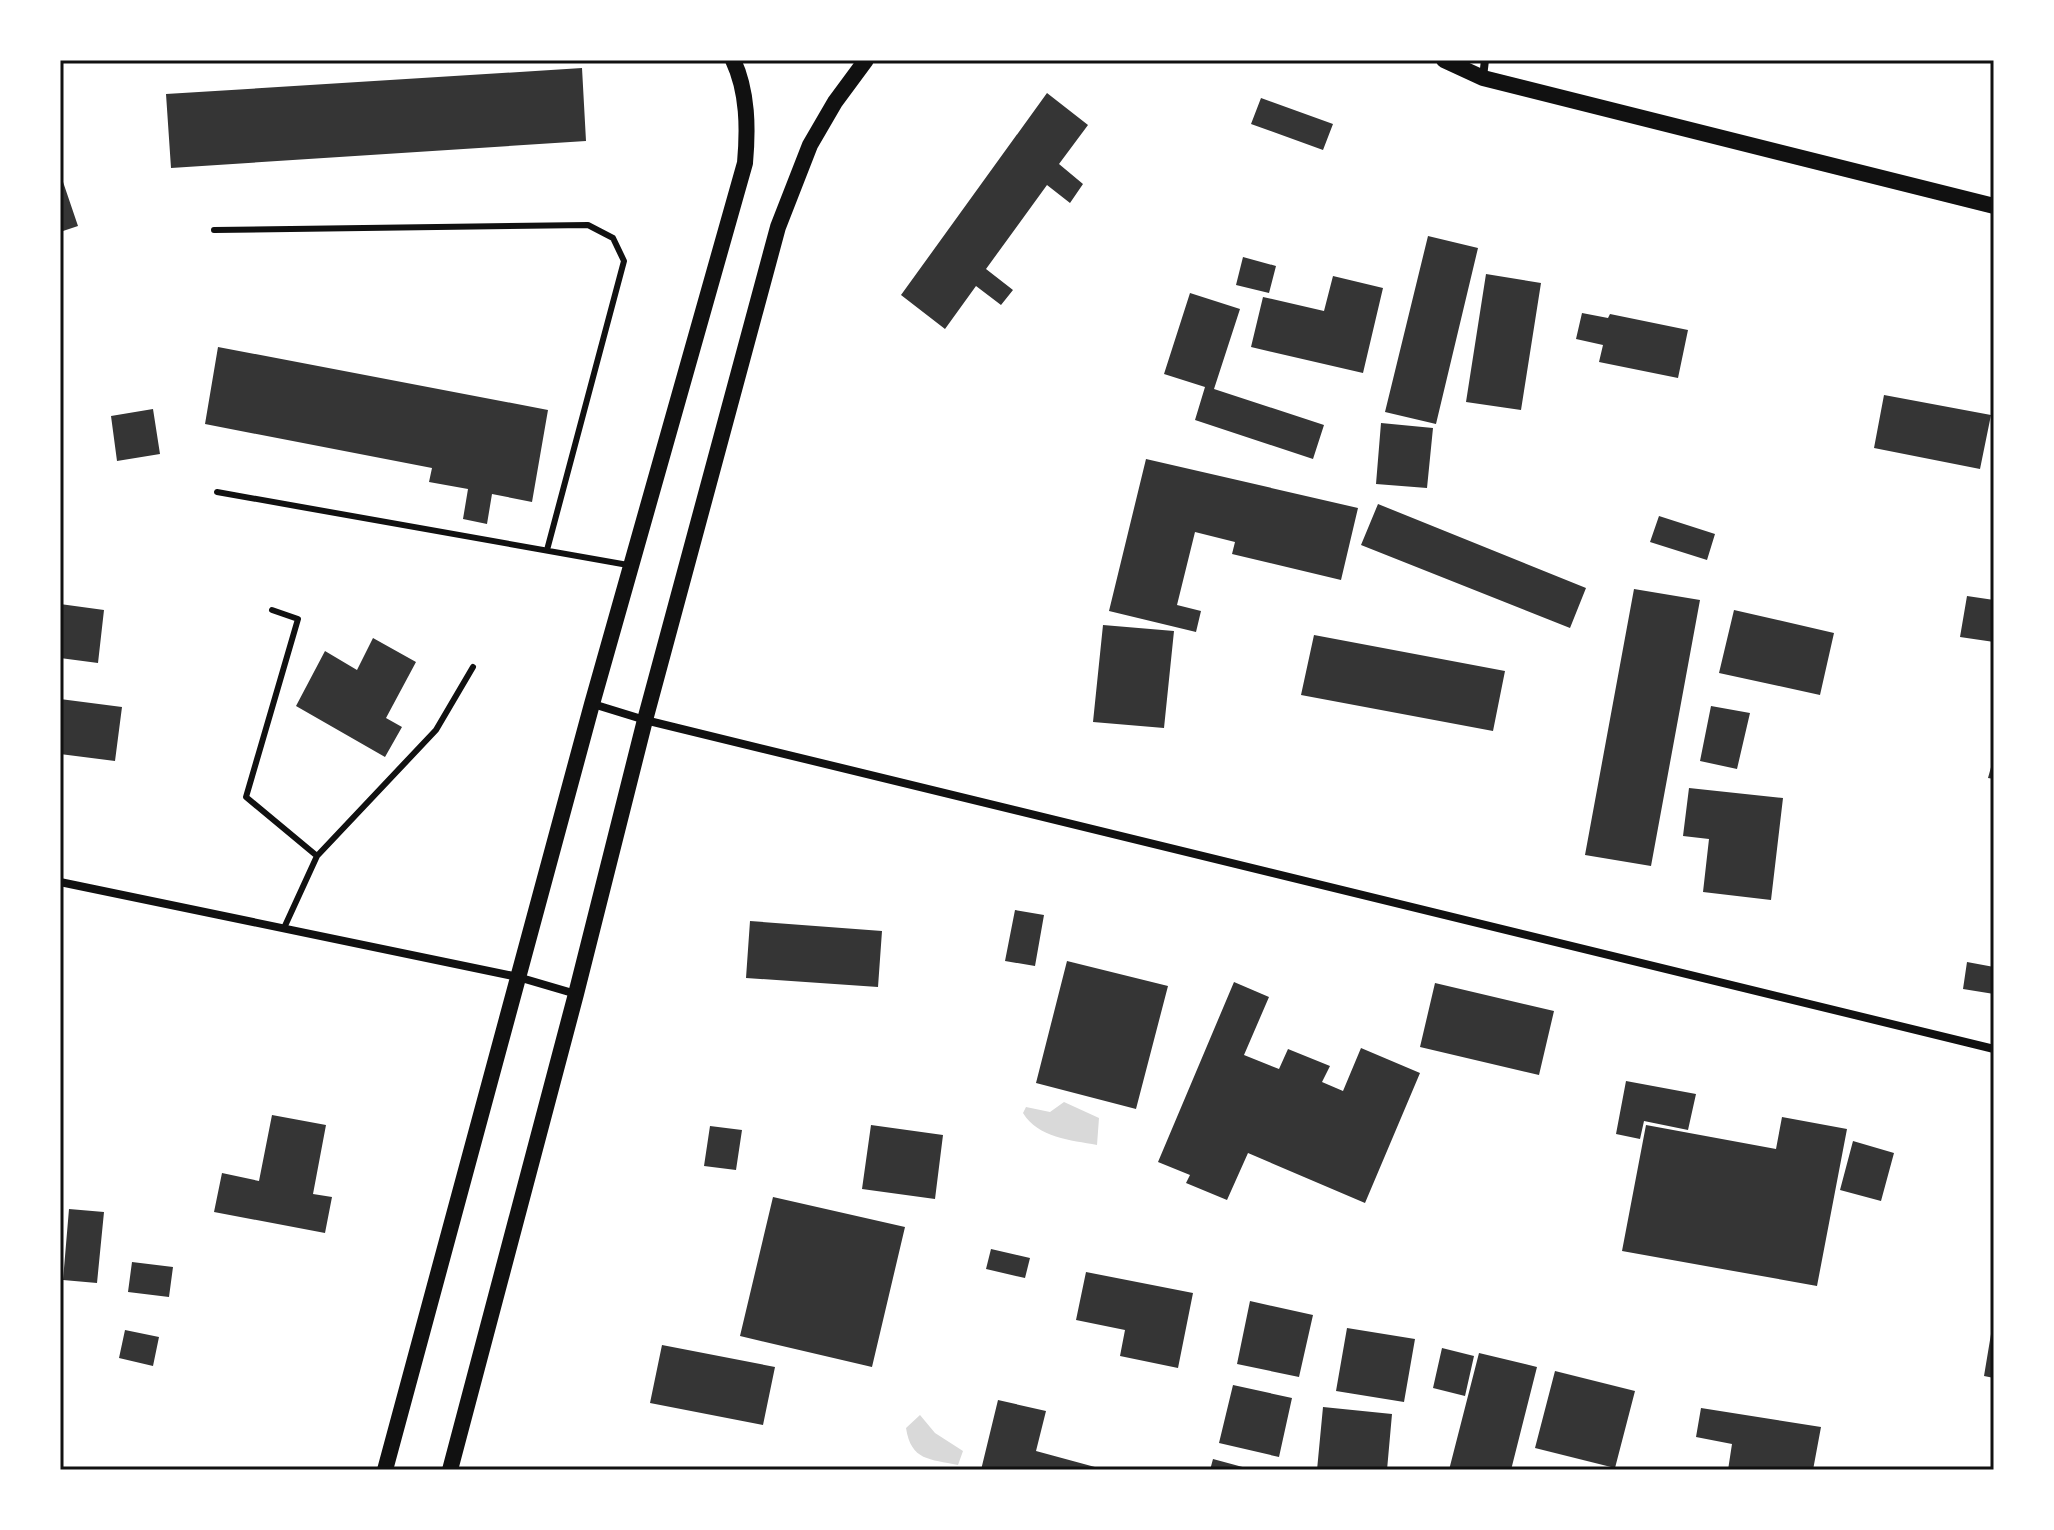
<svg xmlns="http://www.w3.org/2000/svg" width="2054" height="1530" font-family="'Golos Text',sans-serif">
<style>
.water{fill:#d9d9d9}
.building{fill:#353535}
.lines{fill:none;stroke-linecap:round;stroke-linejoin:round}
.service{stroke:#111;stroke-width:6}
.minor{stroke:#111;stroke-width:8}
.secondary{stroke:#111;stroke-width:16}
.neatline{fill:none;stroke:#111;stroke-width:3}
</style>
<rect width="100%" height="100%" fill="#fff"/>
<path class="water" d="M 1064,1102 L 1099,1118 L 1097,1145 C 1071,1140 1038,1138 1023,1113 L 1026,1107 L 1050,1112 Z
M 920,1415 L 935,1433 L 963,1451 L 958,1465 C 930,1459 911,1461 906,1428 Z"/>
<path class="building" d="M 582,68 L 586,141 L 171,168 L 166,94 Z
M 1047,93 L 1088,125 L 1059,164 L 1083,184 L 1070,203 L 1047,185 L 986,269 L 1013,290 L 1001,305 L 976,286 L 945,329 L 901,295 Z
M 1261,98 L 1333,124 L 1323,150 L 1251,124 Z
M 60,173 L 78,226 L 60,232 Z
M 1428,236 L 1478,248 L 1436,424 L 1385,412 Z
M 1243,257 L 1276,266 L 1269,293 L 1236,285 Z
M 1486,274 L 1541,283 L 1521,410 L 1466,402 Z
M 1333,276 L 1383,288 L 1363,373 L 1251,347 L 1263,297 L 1324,311 Z
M 1190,293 L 1240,309 L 1214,389 L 1324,425 L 1313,459 L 1195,420 L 1205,387 L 1164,374 Z
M 1582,313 L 1608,318 L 1610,314 L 1688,330 L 1678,378 L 1599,362 L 1603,345 L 1576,339 Z
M 218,347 L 548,410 L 532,502 L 492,494 L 487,524 L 463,519 L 468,489 L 429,482 L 432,468 L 205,424 Z
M 1884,395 L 1991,415 L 1980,469 L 1874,448 Z
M 153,409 L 160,454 L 117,461 L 111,416 Z
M 1381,423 L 1433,428 L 1427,488 L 1376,484 Z
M 1146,459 L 1358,508 L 1341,580 L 1232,554 L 1235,542 L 1195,532 L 1177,605 L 1201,611 L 1196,632 L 1109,611 Z
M 1378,504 L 1586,588 L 1570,628 L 1361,545 Z
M 1659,516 L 1715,534 L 1707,560 L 1650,542 Z
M 1634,589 L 1700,600 L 1651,866 L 1585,855 Z
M 1967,596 L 1994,600 L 1994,642 L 1960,637 Z
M 60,604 L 104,610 L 98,663 L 60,658 Z
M 1734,610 L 1834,633 L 1820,695 L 1719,673 Z
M 1103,625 L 1174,631 L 1164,728 L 1093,722 Z
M 1314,635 L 1505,671 L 1493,731 L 1301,695 Z
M 373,638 L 416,662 L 386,718 L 402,727 L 385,757 L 296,706 L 325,651 L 357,670 Z
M 60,699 L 122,707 L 115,761 L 60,754 Z
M 1711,706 L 1750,713 L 1737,769 L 1700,761 Z
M 1993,760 L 1994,761 L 1994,779 L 1988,778 Z
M 1689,788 L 1783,798 L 1771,900 L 1703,892 L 1709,839 L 1683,836 Z
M 1015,910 L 1044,915 L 1035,966 L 1005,961 Z
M 750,921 L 882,931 L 878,987 L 746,978 Z
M 1067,961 L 1168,986 L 1136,1109 L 1036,1083 Z
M 1967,962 L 1994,967 L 1994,994 L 1963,989 Z
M 1234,982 L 1269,997 L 1244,1055 L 1279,1069 L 1288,1049 L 1330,1066 L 1322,1082 L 1343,1091 L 1361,1048 L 1420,1073 L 1365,1203 L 1248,1153 L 1227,1200 L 1186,1183 L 1190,1175 L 1158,1162 Z
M 1435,983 L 1554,1011 L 1539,1075 L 1420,1047 Z
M 1626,1081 L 1696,1094 L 1688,1130 L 1644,1121 L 1640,1139 L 1616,1134 Z
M 272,1115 L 326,1125 L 313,1194 L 332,1197 L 325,1233 L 214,1212 L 222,1173 L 259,1181 Z
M 1782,1117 L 1847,1129 L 1817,1286 L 1622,1251 L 1646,1125 L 1776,1149 Z
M 871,1125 L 943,1135 L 935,1199 L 862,1189 Z
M 710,1126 L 742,1130 L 736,1170 L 704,1166 Z
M 1853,1141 L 1894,1153 L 1881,1201 L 1840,1190 Z
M 773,1197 L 905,1227 L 872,1367 L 740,1336 Z
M 69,1209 L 104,1212 L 97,1283 L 63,1280 Z
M 991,1249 L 1030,1258 L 1025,1278 L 986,1269 Z
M 132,1262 L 173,1267 L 169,1297 L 128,1292 Z
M 1086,1272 L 1193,1293 L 1178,1368 L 1120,1356 L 1125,1330 L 1076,1320 Z
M 1250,1301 L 1313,1315 L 1299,1377 L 1237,1364 Z
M 1347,1328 L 1415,1339 L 1404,1402 L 1336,1391 Z
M 1992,1328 L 1994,1329 L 1994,1378 L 1984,1376 Z
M 125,1330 L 159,1337 L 153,1366 L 119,1358 Z
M 662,1345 L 775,1367 L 763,1425 L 650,1403 Z
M 1442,1348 L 1474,1356 L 1465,1396 L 1433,1388 Z
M 1479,1353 L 1537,1367 L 1511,1470 L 1449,1470 Z
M 1555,1371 L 1635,1391 L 1615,1468 L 1535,1448 Z
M 1233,1385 L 1292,1398 L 1279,1457 L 1219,1443 Z
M 998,1400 L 1046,1411 L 1036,1451 L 1106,1470 L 981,1470 Z
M 1323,1407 L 1392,1414 L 1387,1470 L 1317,1470 Z
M 1701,1408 L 1821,1427 L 1813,1470 L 1728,1470 L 1732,1444 L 1696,1437 Z
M 1213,1459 L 1250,1469 L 1250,1470 L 1210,1470 Z"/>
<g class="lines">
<path class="service" d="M 214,230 L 588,225 L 613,238 L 624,261 L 547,550
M 217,492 L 628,565
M 272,610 L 298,619 L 246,797 L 317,856
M 284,928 L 317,856 L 436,730 L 473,667"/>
<path class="minor" d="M 1483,77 L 1485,60
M 593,704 L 645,720 L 1994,1049
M 60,882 L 518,977 L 576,994"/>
<path class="secondary" d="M 1444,60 L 1483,78 L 1994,206
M 385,1470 L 592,704 L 745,163 C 748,129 748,92 733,60
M 450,1470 L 576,994 L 645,720 L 778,227 L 810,145 L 835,102 L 866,60"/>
</g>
<rect width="2054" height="1530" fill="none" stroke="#ffffff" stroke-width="124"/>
<rect x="62" y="62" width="1930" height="1406" class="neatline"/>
</svg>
